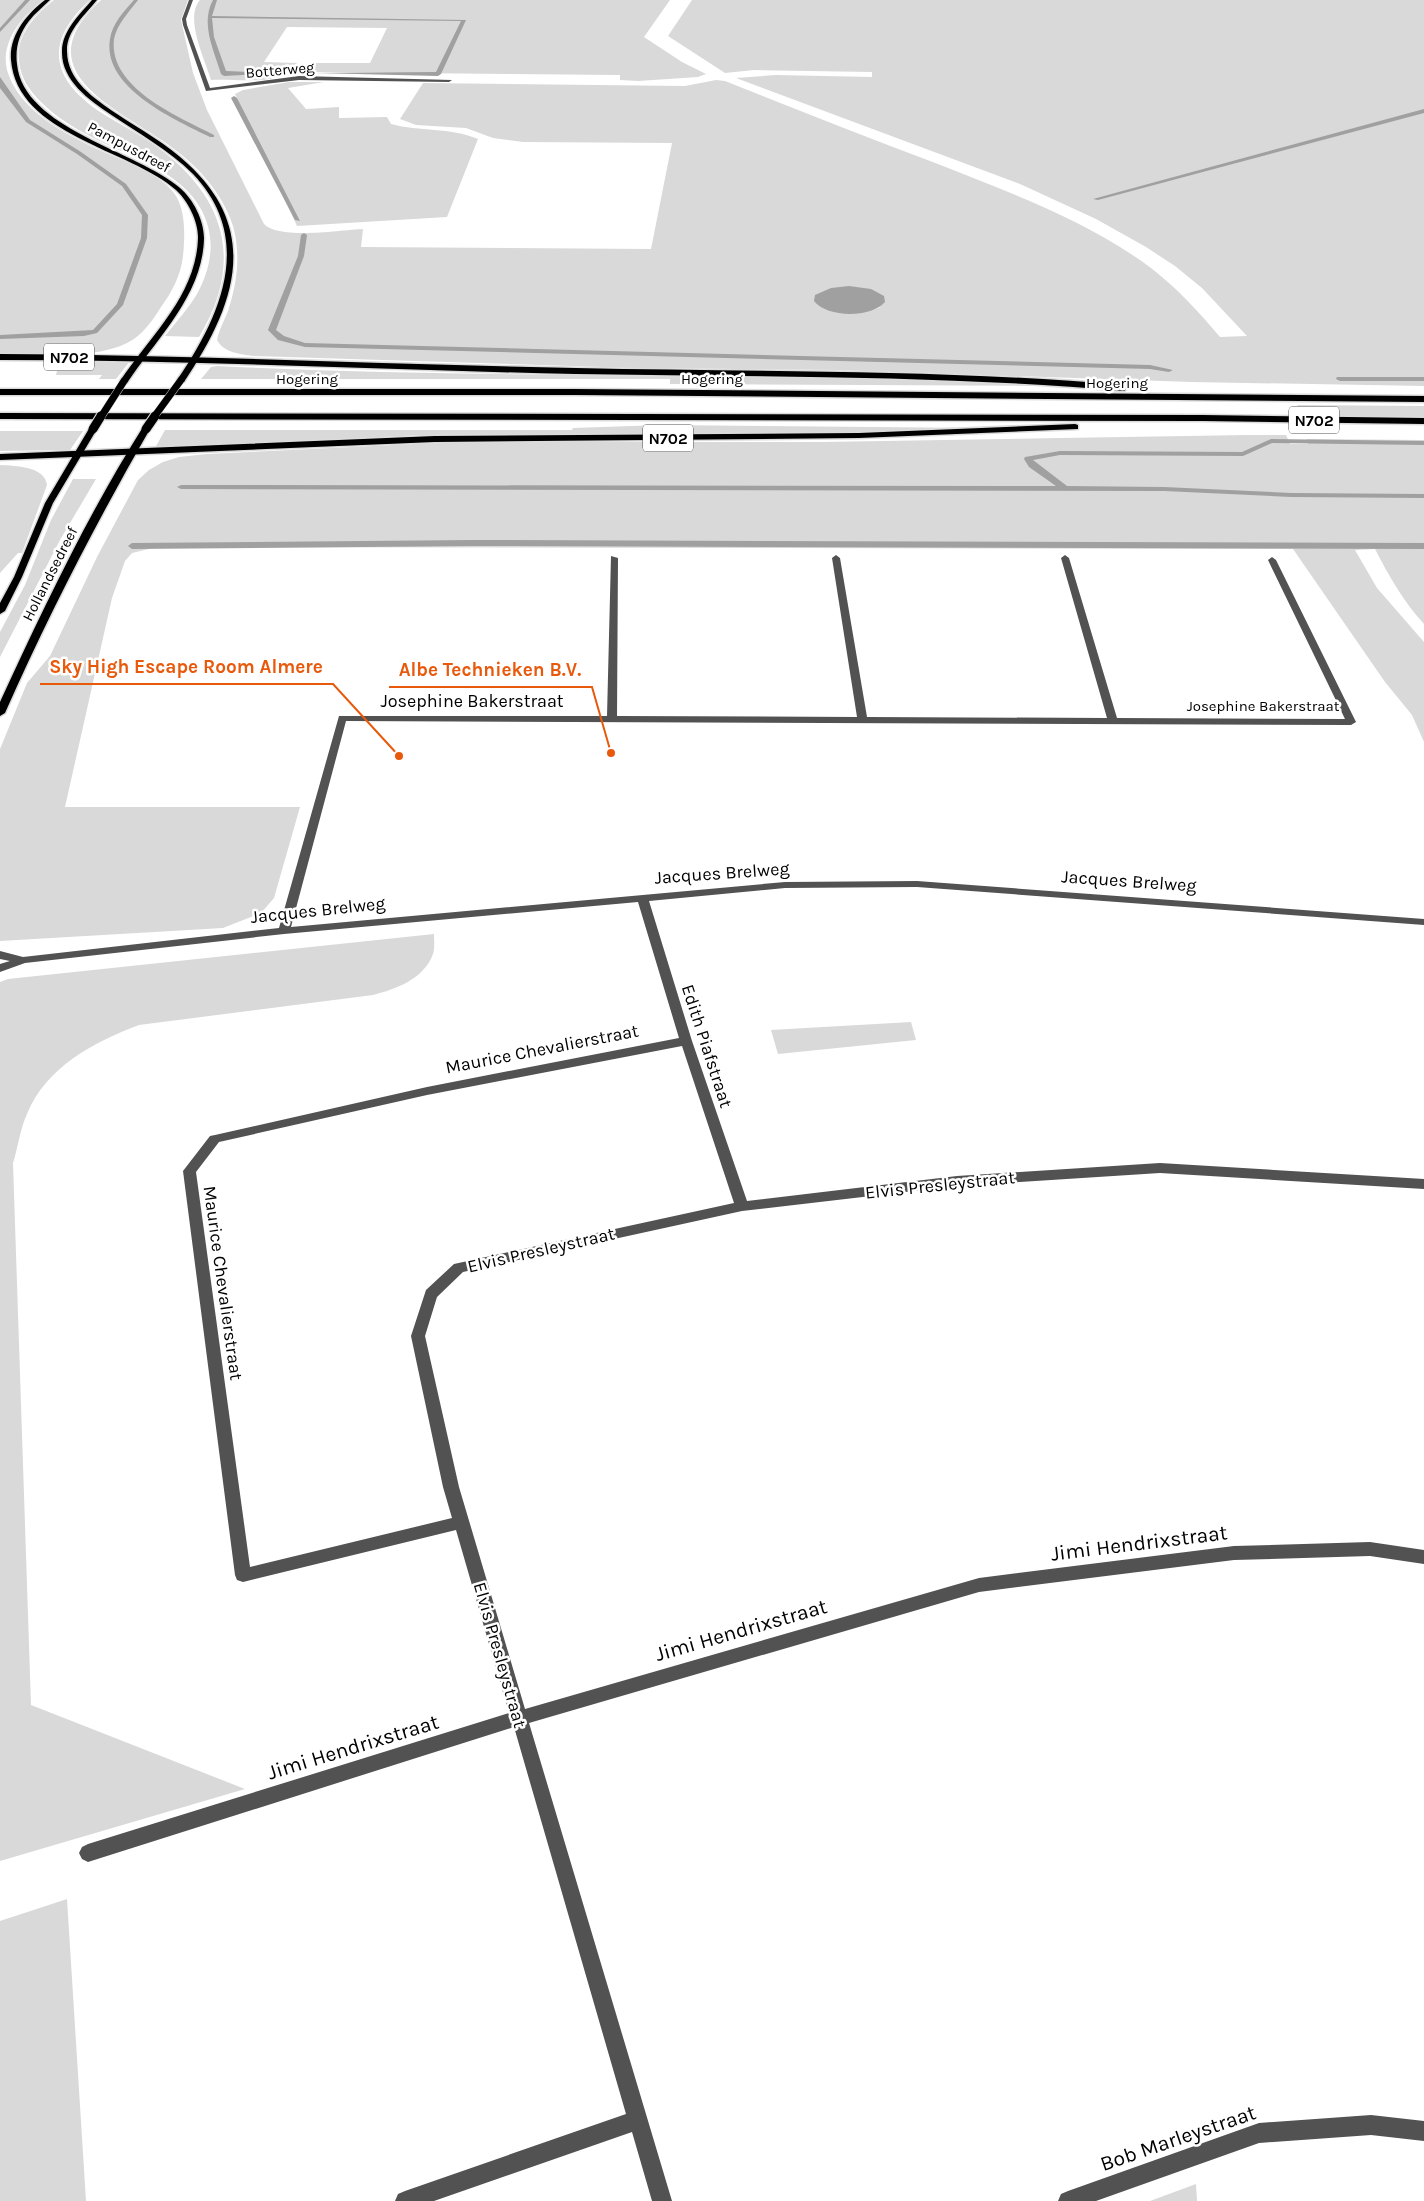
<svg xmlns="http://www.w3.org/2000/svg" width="1424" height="2201" font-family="Karla,sans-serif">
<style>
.green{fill:#d9d9d9;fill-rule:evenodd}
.water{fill:#a0a0a0}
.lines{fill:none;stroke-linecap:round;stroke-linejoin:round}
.stream{fill:#a0a0a0;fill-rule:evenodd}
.major-casing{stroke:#dbdbdb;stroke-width:3}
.highway-casing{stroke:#dbdbdb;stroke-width:3}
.minor{fill:#525252;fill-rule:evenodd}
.major{fill:#000;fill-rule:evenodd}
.highway{fill:#000;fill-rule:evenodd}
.major-bridge-far1-casing{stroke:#dbdbdb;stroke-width:8;stroke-linecap:butt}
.major-bridge-casing{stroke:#dbdbdb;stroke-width:11;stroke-linecap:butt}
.major-bridge-far1{stroke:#000;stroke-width:7}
.major-bridge{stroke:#000;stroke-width:9}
.labels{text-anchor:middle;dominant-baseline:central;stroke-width:5;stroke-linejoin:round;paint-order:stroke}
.far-street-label{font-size:15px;fill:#000;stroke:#fff}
.shield{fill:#fff;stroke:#4c4c4c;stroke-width:1}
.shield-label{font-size:16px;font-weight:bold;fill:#000}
.street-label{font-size:18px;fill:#000;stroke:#fff}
.near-street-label{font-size:21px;fill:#000;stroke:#fff}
.leader{fill:none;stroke:#e8590c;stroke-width:2}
.callout-dot{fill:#e8590c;stroke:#fff;stroke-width:2}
.callout-label{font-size:19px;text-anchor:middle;font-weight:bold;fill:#e8590c;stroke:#fff;stroke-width:5;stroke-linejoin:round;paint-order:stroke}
</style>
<rect width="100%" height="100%" fill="#fff"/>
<path class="green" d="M 0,0 L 43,0 C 22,16 0,42 7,70 C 21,117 79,141 120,159 C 138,167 161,176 174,193 C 186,209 185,237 183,256 C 181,275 172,292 161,307 C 153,320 142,336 127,343 C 93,360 38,354 0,354 Z
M 54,0 L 90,0 C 61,26 45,58 75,91 C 95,113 123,124 147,140 C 223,190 247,258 199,337 L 165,336 C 176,322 188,309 197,294 C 226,241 207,195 156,168 C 117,147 73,134 41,102 C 29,90 20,77 19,60 C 16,35 36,14 54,0 Z
M 101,0 L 188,0 L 181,20 L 193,73 L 207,110 L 264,224 C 279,240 341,230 363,229 L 361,247 L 651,249 L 672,143 L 523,142 L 493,138 L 466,128 L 416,125 L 400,119 L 423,83 L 685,86 L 716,80 L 725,81 C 793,108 861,135 930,161 C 1006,191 1085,219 1151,268 C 1177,288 1199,312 1220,337 L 1247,336 L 1202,288 L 1175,266 L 1146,247 L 1096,219 L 1020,184 L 736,78 L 776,75 L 872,77 L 872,72 L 754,70 L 725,73 L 668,36 L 692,0 L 1424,0 L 1424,386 L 1192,382 L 835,370 L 635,368 L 254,356 C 240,354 224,353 217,340 C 219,330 224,321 228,311 C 237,284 241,254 233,226 C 223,195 200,168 174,149 C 123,110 20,74 101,0 ZM 818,305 L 881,307 C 861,315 838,315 818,305 Z
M 200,0 L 670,0 L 644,37 L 682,62 L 706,74 L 698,77 L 638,81 L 620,80 L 620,75 L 306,72 L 315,63 L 370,63 L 387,28 L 287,27 L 264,62 L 297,63 C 283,88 235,78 211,80 C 205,59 184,18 200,0 Z
M 289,82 L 324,82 L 288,88 L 306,109 L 339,107 L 339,118 L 387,117 L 391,124 C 420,132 449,127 478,139 L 447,217 L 297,226 L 235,94 L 243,90 Z
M 87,361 L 130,361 L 116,379 L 99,379 L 102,375 L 56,375 L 57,371 Z
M 217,366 C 493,380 769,371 1045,384 L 1045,386 L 670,384 L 670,379 L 201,379 L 211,367 Z
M 1297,405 L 1424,406 L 1424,417 L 1304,416 Z
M 662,425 L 980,428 L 980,430 L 875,433 L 423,435 L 155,448 L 165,430 L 572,430 L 573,428 Z
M 0,431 L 83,431 L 70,450 L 0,451 Z
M 1247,435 L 1286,435 L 1290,444 L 1308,444 L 1307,439 L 1424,440 L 1424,624 C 1403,601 1389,576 1375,549 L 1355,550 L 1377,588 L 1424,642 L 1424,742 L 1412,715 L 1385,682 L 1293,549 L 157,547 L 132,553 L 125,561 L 112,598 L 65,807 L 300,807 L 274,898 L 261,913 L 223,928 L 0,941 L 0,749 L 27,683 L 50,656 L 97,557 L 138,480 L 149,470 L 163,462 L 179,457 L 207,454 L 456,442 L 823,442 Z
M 0,465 C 15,466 45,466 47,485 L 22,553 L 18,553 L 0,573 Z
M 73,479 L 96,479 L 60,540 L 0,657 L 0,632 L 25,585 L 51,520 Z
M 434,934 C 434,940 435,948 433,954 C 424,979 396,989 373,995 L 139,1025 C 94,1042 46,1067 27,1114 C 20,1129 18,1147 13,1163 L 31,1705 L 245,1789 L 0,1861 L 0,982 L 8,979 Z
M 911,1022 L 916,1040 L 778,1054 L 771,1030 Z
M 67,1899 L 86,2201 L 0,2201 L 0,1921 Z
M 1196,2184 L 1197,2201 L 1150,2201 Z"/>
<path class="water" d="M 849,286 L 871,289 L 884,296 L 885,302 C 871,318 827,318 814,301 L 815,295 L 831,288 Z"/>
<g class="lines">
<path class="stream" d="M 25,0 L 30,0 L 0,32 L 0,28 Z
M 134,0 L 138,0 C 129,12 117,24 114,39 C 108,88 179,117 214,135 L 214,137 L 210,137 C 174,119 102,88 110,39 C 112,24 124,11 134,0 Z
M 213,0 L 217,0 L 212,16 L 466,20 L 441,74 L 438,76 L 314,73 L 436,72 L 461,21 L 212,18 L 214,37 L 226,71 L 276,73 L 224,76 L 221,74 C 214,50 200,24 213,0 Z
M 0,77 L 30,120 L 81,152 L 126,184 L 148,215 L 147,238 L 123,305 L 97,333 L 84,336 L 0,339 L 0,335 L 93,330 L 117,304 L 141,238 L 142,215 L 122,186 L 77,154 L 26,122 L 0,88 Z
M 234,96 L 237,98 L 300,221 L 295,220 L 231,98 Z
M 1424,109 L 1424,113 L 1098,200 L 1093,199 Z
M 304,233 L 307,235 L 304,256 L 276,330 L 284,336 L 305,343 L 1150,365 L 1173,370 L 1169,372 L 1150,369 L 305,347 L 278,340 L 268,330 L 298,256 L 301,235 Z
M 1337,377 L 1424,377 L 1424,381 L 1340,381 L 1336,379 Z
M 1271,439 L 1424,441 L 1424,445 L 1272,443 L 1243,456 L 1060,455 L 1033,460 L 1067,486 L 1164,487 L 1291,493 L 1424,494 L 1424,498 L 1291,497 L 1164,491 L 181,489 L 177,487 L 181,485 L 1056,486 L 1029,467 L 1024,459 L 1025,457 L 1060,451 L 1242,452 Z
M 471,540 L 1424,543 L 1424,549 L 471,546 L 132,549 L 128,546 L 132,543 Z"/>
<defs>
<path id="major" d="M 45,0 L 50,0 C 43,7 35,13 29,21 C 19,34 15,48 17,64 C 23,129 138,151 180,188 C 193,199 204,220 204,238 C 203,295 157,338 127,383 L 124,383 L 120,381 C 150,336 197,295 198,237 C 198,221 188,201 176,190 C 130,149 17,135 11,60 C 9,35 27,14 45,0 Z
M 92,0 L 97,0 C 86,14 66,31 67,51 C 67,81 95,99 117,114 C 141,130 167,144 188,164 C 263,233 233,309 184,382 L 181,382 L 177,380 C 221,316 255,239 193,174 C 169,150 138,133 110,114 C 89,100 61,80 62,51 C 62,31 80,14 92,0 Z
M 90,427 L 97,429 L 53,503 L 22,577 L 5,611 L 0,614 L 0,603 L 14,577 L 45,503 Z
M 143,427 L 150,429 C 97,521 48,616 5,713 L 0,716 L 0,702 C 43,609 88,514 143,427 Z"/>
<path id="highway" d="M 0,354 C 192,355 384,364 576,368 C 759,372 942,369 1124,385 L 1128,388 L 1124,391 C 942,375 759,377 576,374 C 384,370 192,360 0,360 Z
M 0,389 L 575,389 L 1424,396 L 1424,402 L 575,395 L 0,395 Z
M 0,413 L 1203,415 L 1424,418 L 1424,424 L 1203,421 L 0,419 Z
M 1075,424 L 1078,425 L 1078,429 L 859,438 L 435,442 L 0,460 L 0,454 L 435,436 L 859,433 Z"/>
</defs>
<use href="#major" class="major-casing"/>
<use href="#highway" class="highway-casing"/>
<path class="minor" d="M 189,0 L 193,0 L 186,19 L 187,25 L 210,88 L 299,76 L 452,80 L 449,82 L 299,80 L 206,91 L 183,25 L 182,19 Z
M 836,555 L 840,558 L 867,717 L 1107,718 L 1061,558 L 1065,555 L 1069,558 L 1117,718 L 1345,719 L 1268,560 L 1272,557 L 1276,560 L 1356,722 L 1351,725 L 346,721 L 291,927 L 785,882 L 917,881 L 1424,919 L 1424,925 L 917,887 L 785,888 L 649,901 L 692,1041 L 747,1201 L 957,1176 L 1160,1163 L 1424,1179 L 1424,1189 L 1160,1173 L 957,1186 L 742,1211 L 463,1272 L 437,1297 L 425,1336 L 459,1487 L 525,1709 L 979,1578 L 1234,1546 L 1370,1542 L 1424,1550 L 1424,1564 L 1370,1556 L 1234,1560 L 979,1592 L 529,1723 L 672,2201 L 652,2201 L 632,2132 L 434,2201 L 395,2201 L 398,2194 L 405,2191 L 626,2114 L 514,1727 L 88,1862 L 82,1859 L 79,1853 L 82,1847 L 88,1844 L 509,1713 L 456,1530 L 243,1582 L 237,1580 L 235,1575 L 183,1171 L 210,1136 L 215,1135 L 427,1087 L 679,1038 L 638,902 L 284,934 L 25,963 L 0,972 L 0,964 L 10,961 L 0,959 L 0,951 L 23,957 L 279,928 L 339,716 L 607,716 L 611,556 L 618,558 L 617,716 L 857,717 L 832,558 ZM 682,1046 L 734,1203 L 454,1264 L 426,1290 L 411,1336 L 443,1487 L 452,1518 L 250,1567 L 196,1172 L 219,1142 L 427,1095 Z
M 1371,2115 L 1424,2121 L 1424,2141 L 1371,2135 L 1259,2143 L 1096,2201 L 1058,2201 L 1061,2194 L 1068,2191 L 1259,2123 Z"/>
<use href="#major" class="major"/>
<use href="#highway" class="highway"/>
<defs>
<path id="major-bridge-far1" d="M 101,417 L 124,381
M 154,417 L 181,380"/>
<path id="major-bridge" d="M 93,429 L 101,416
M 146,429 L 155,416"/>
</defs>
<use href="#major-bridge-far1" class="major-bridge-far1-casing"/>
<use href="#major-bridge" class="major-bridge-casing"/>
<use href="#major-bridge-far1" class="major-bridge-far1"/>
<use href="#major-bridge" class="major-bridge"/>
</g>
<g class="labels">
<g class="far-street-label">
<text transform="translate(280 70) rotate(-5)">Botterweg</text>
<text transform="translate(129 147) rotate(28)">Pampusdreef</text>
<text x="307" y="379">Hogering</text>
<text x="712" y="379">Hogering</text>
<text x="1117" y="383">Hogering</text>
<text transform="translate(50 574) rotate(-63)">Hollandsedreef</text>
<text x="1263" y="706">Josephine Bakerstraat</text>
</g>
<g class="shield">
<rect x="44" y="343.5" width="50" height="27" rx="4"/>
<rect x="1289" y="406.5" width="50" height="27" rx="4"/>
<rect x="643" y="424.5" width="50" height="27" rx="4"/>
</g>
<g class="shield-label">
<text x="69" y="357">N702</text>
<text x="1314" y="420">N702</text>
<text x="668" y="438">N702</text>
</g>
<g class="street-label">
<text x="472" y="701">Josephine Bakerstraat</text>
<text transform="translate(722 873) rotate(-4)">Jacques Brelweg</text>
<text transform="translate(1129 881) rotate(4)">Jacques Brelweg</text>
<text transform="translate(318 910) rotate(-6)">Jacques Brelweg</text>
<text transform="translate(707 1046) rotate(72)">Edith Piafstraat</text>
<text transform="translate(542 1049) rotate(-11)">Maurice Chevalierstraat</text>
<text transform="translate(940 1185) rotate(-6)">Elvis Presleystraat</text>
<text transform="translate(541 1250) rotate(-13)">Elvis Presleystraat</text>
<text transform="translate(223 1283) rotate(82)">Maurice Chevalierstraat</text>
<text transform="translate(500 1655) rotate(74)">Elvis Presleystraat</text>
</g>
<g class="near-street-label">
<text transform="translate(1139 1543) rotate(-7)">Jimi Hendrixstraat</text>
<text transform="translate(741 1630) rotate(-16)">Jimi Hendrixstraat</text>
<text transform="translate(353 1747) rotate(-17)">Jimi Hendrixstraat</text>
<text transform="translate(1178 2138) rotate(-19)">Bob Marleystraat</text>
</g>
</g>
<path class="leader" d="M399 756L333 684H40M611 753L592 687H389"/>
<g class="callout-dot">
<circle cx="399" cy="756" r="5"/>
<circle cx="611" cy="753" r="5"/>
</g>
<g class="callout-label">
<text x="186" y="673">Sky High Escape Room Almere</text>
<text x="490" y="676">Albe Technieken B.V.</text>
</g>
</svg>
